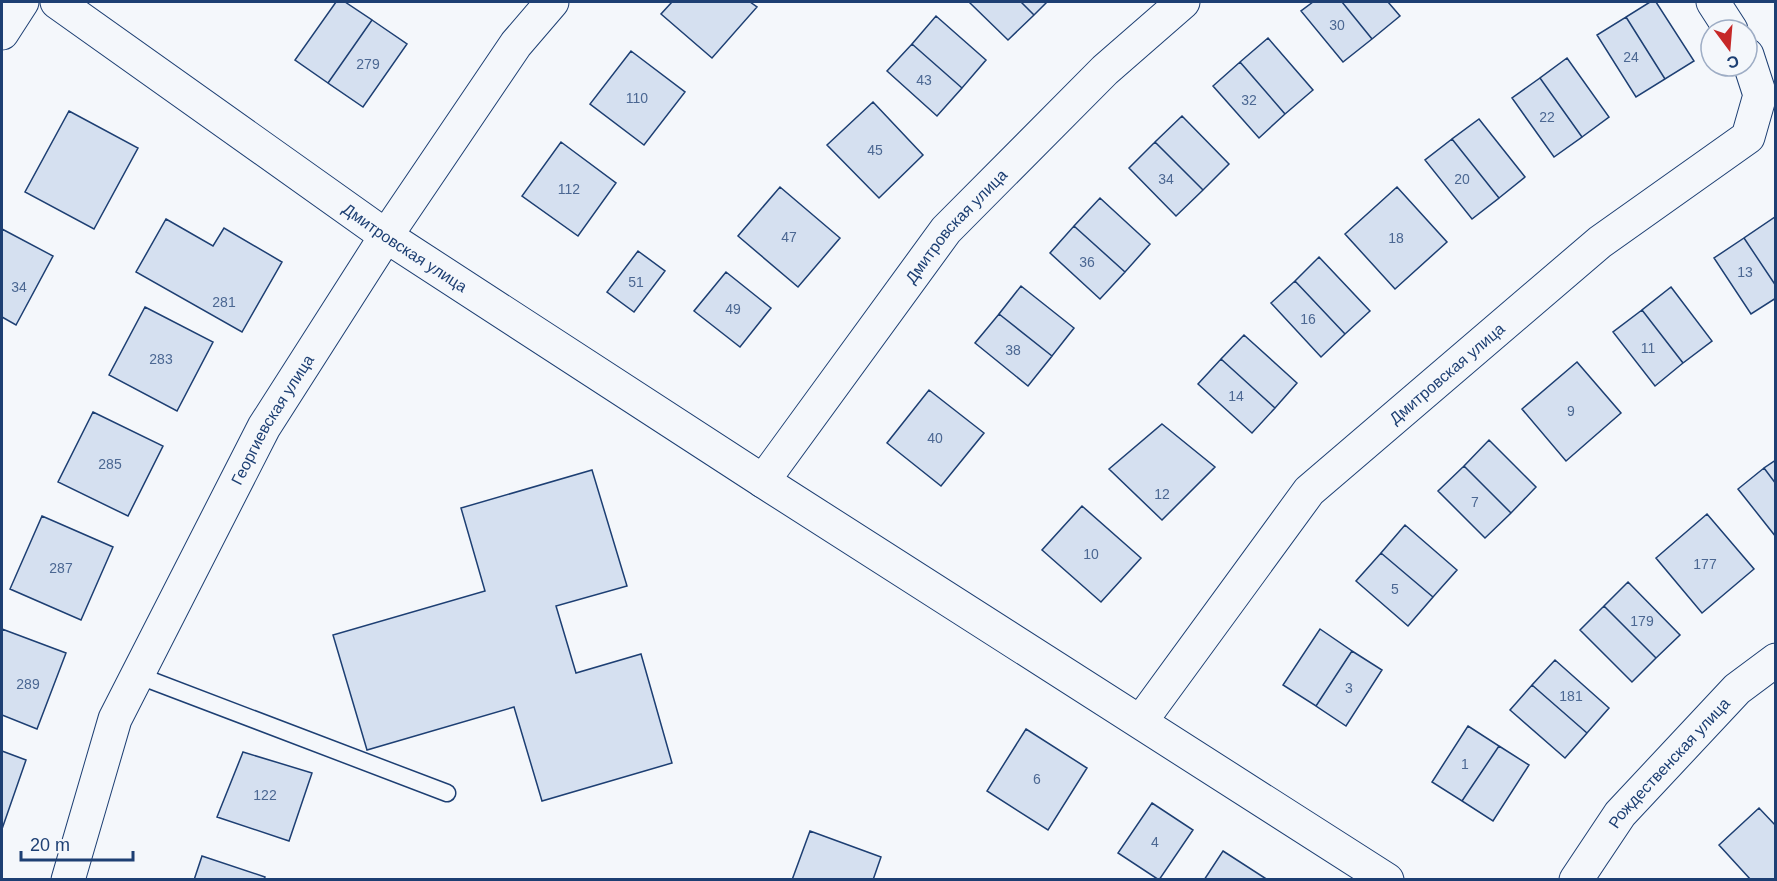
<svg xmlns="http://www.w3.org/2000/svg" width="1777" height="881" font-family="Helvetica,sans-serif">
<style>
.building{fill:#d5e0f0;stroke:#1d3f73;stroke-width:1.5}
.lines{fill:none;stroke-linecap:round;stroke-linejoin:round}
.lane-casing{stroke:#1d3f73;stroke-width:19}
.street-casing{stroke:#1d3f73;stroke-width:35}
.lane{stroke:#f4f7fb;stroke-width:16}
.street{stroke:#f4f7fb;stroke-width:33}
.labels{text-anchor:middle;dominant-baseline:central;stroke-width:4.5;stroke-linejoin:round;paint-order:stroke}
.number-label{font-size:14px;fill:#4b6792}
.street-label{font-size:16px;fill:#1d3f73;stroke:#f4f7fb}
</style>
<rect width="100%" height="100%" fill="#f4f7fb"/>
<path class="building" d="M 336,2 L 345,2 L 372,20 L 328,83 L 295,60 Z
M 672,2 L 750,2 L 757,7 L 712,58 L 661,14 Z
M 969,2 L 1021,2 L 1034,15 L 1008,40 Z
M 1021,2 L 1047,2 L 1034,15 Z
M 1313,2 L 1342,2 L 1372,39 L 1343,62 L 1301,11 Z
M 1342,2 L 1388,2 L 1400,16 L 1372,39 Z
M 1650,2 L 1656,2 L 1694,61 L 1665,79 L 1626,17 Z
M 936,16 L 986,60 L 962,88 L 912,44 Z
M 1626,17 L 1665,79 L 1636,97 L 1597,35 Z
M 372,20 L 407,44 L 363,107 L 328,83 Z
M 1268,38 L 1313,90 L 1285,114 L 1240,62 Z
M 912,44 L 962,88 L 937,116 L 887,71 Z
M 631,51 L 685,92 L 644,145 L 590,104 Z
M 1567,58 L 1609,117 L 1582,137 L 1540,78 Z
M 1240,62 L 1285,114 L 1259,138 L 1213,86 Z
M 1540,78 L 1582,137 L 1554,157 L 1512,98 Z
M 873,102 L 923,155 L 879,198 L 827,145 Z
M 69,111 L 138,148 L 94,229 L 25,192 Z
M 1182,116 L 1229,164 L 1203,190 L 1155,142 Z
M 1479,119 L 1525,177 L 1499,198 L 1452,139 Z
M 1452,139 L 1499,198 L 1472,219 L 1425,160 Z
M 561,142 L 616,183 L 578,236 L 522,196 Z
M 1155,142 L 1203,190 L 1176,216 L 1129,168 Z
M 780,187 L 840,238 L 798,287 L 738,236 Z
M 1397,187 L 1447,242 L 1395,289 L 1345,234 Z
M 1100,198 L 1150,244 L 1125,272 L 1074,226 Z
M 1775,217 L 1776,218 L 1776,286 L 1744,238 Z
M 166,219 L 213,246 L 224,228 L 282,262 L 242,332 L 136,272 Z
M 1074,226 L 1125,272 L 1100,299 L 1050,253 Z
M 2,229 L 53,256 L 16,325 L 2,317 Z
M 1744,238 L 1776,286 L 1776,298 L 1751,314 L 1714,258 Z
M 638,251 L 665,271 L 634,312 L 607,292 Z
M 1319,257 L 1370,311 L 1345,334 L 1295,281 Z
M 726,272 L 771,308 L 740,347 L 694,311 Z
M 1295,281 L 1345,334 L 1321,357 L 1271,303 Z
M 1021,286 L 1074,328 L 1052,356 L 999,314 Z
M 1671,287 L 1712,341 L 1683,363 L 1642,310 Z
M 145,307 L 213,342 L 177,411 L 109,375 Z
M 1642,310 L 1683,363 L 1655,386 L 1613,332 Z
M 999,314 L 1052,356 L 1028,386 L 975,343 Z
M 1244,335 L 1297,383 L 1275,408 L 1221,359 Z
M 1221,359 L 1275,408 L 1252,433 L 1198,384 Z
M 1577,362 L 1621,413 L 1566,461 L 1522,409 Z
M 929,390 L 984,433 L 941,486 L 887,443 Z
M 93,412 L 163,446 L 128,516 L 58,482 Z
M 1162,424 L 1215,467 L 1162,520 L 1109,469 Z
M 1489,440 L 1536,487 L 1511,513 L 1464,466 Z
M 1776,460 L 1776,484 L 1764,468 Z
M 1464,466 L 1511,513 L 1485,538 L 1438,491 Z
M 1764,468 L 1776,484 L 1776,537 L 1738,489 Z
M 592,470 L 627,586 L 556,606 L 576,673 L 641,654 L 672,763 L 542,801 L 514,707 L 367,750 L 333,635 L 485,591 L 461,508 Z
M 1082,506 L 1141,558 L 1101,602 L 1042,550 Z
M 1707,514 L 1754,569 L 1702,613 L 1656,558 Z
M 42,516 L 113,547 L 81,620 L 10,589 Z
M 1405,525 L 1457,570 L 1433,597 L 1381,553 Z
M 1381,553 L 1433,597 L 1408,626 L 1356,581 Z
M 1628,582 L 1680,635 L 1656,658 L 1604,606 Z
M 1604,606 L 1656,658 L 1632,682 L 1580,630 Z
M 2,629 L 66,653 L 37,729 L 2,715 Z
M 1320,629 L 1352,651 L 1316,706 L 1283,685 Z
M 1352,651 L 1382,670 L 1346,726 L 1316,706 Z
M 1555,660 L 1609,708 L 1587,733 L 1532,685 Z
M 1532,685 L 1587,733 L 1565,758 L 1510,710 Z
M 1468,726 L 1499,746 L 1462,801 L 1432,782 Z
M 1026,729 L 1087,768 L 1048,830 L 987,791 Z
M 1499,746 L 1529,765 L 1493,821 L 1462,801 Z
M 2,751 L 26,760 L 2,829 Z
M 243,752 L 312,773 L 289,841 L 217,817 Z
M 1152,803 L 1193,830 L 1159,880 L 1118,853 Z
M 1759,808 L 1776,826 L 1776,880 L 1751,880 L 1719,845 Z
M 810,831 L 881,857 L 873,880 L 792,880 Z
M 1223,851 L 1268,880 L 1204,880 Z
M 202,856 L 265,877 L 264,880 L 194,880 Z"/>
<g class="lines">
<defs>
<path id="lane" d="M 137,675 L 447,793"/>
<g id="street">
<path id="s1" d="M 57,2 L 386,236 L 763,481 L 1387,880"/>
<path d="M 1713,2 L 1731,30"/>
<path d="M 2,33 L 22,2"/>
<path id="s2" d="M 763,481 L 946,230 L 1105,70 L 1183,2"/>
<path id="s3" d="M 1141,721 L 1309,491 L 1600,242 L 1748,137 L 1760,95 L 1747,55"/>
<path id="s4" d="M 68,880 L 115,719 L 264,427 L 386,236 L 516,44 L 552,2"/>
<path id="s5" d="M 1576,880 L 1620,814 L 1737,689 L 1776,660"/>
</g>
</defs>
<use href="#lane" class="lane-casing"/>
<use href="#street" class="street-casing"/>
<use href="#lane" class="lane"/>
<use href="#street" class="street"/>
</g>
<g class="labels">
<g class="number-label">
<text x="1337" y="25">30</text>
<text x="1631" y="57">24</text>
<text x="368" y="64">279</text>
<text x="924" y="80">43</text>
<text x="637" y="98">110</text>
<text x="1249" y="100">32</text>
<text x="1547" y="117">22</text>
<text x="875" y="150">45</text>
<text x="1166" y="179">34</text>
<text x="1462" y="179">20</text>
<text x="569" y="189">112</text>
<text x="789" y="237">47</text>
<text x="1396" y="238">18</text>
<text x="1087" y="262">36</text>
<text x="1745" y="272">13</text>
<text x="636" y="282">51</text>
<text x="19" y="287">34</text>
<text x="224" y="302">281</text>
<text x="733" y="309">49</text>
<text x="1308" y="319">16</text>
<text x="1648" y="348">11</text>
<text x="1013" y="350">38</text>
<text x="161" y="359">283</text>
<text x="1236" y="396">14</text>
<text x="1571" y="411">9</text>
<text x="935" y="438">40</text>
<text x="110" y="464">285</text>
<text x="1162" y="494">12</text>
<text x="1475" y="502">7</text>
<text x="1091" y="554">10</text>
<text x="1705" y="564">177</text>
<text x="61" y="568">287</text>
<text x="1395" y="589">5</text>
<text x="1642" y="621">179</text>
<text x="28" y="684">289</text>
<text x="1349" y="688">3</text>
<text x="1571" y="696">181</text>
<text x="1465" y="764">1</text>
<text x="1037" y="779">6</text>
<text x="265" y="795">122</text>
<text x="1155" y="842">4</text>
</g>
<g class="street-label">
<text stroke="none"><textPath href="#s2" startOffset="320">Дмитровская улица</textPath></text>
<text stroke="none"><textPath href="#s1" startOffset="426">Дмитровская улица</textPath></text>
<text stroke="none"><textPath href="#s3" startOffset="466">Дмитровская улица</textPath></text>
<text stroke="none"><textPath href="#s4" startOffset="506">Георгиевская улица</textPath></text>
<text stroke="none"><textPath href="#s5" startOffset="150">Рождественская улица</textPath></text>
</g>
</g>
<rect width="1777" height="881" fill="none" stroke="#1d3f73" stroke-width="6"/>
<g transform="translate(1729 48) rotate(164)"><circle r="28" fill="#f4f7fb" stroke="#9eadc5" stroke-width="1.5"/>
<path d="M0-4.5L10 22L0 15L-10 22Z" fill="#c62828"/>
<text y="-9" font-size="16" font-weight="bold" text-anchor="middle" fill="#1d3f73">С</text>
</g>
<path d="M21 851v9h112v-9" fill="none" stroke="#1d3f73" stroke-width="3"/>
<text x="30" y="851" font-size="18" fill="#1d3f73" stroke="#f4f7fb" stroke-width="4.5" paint-order="stroke">20 m</text>
</svg>
